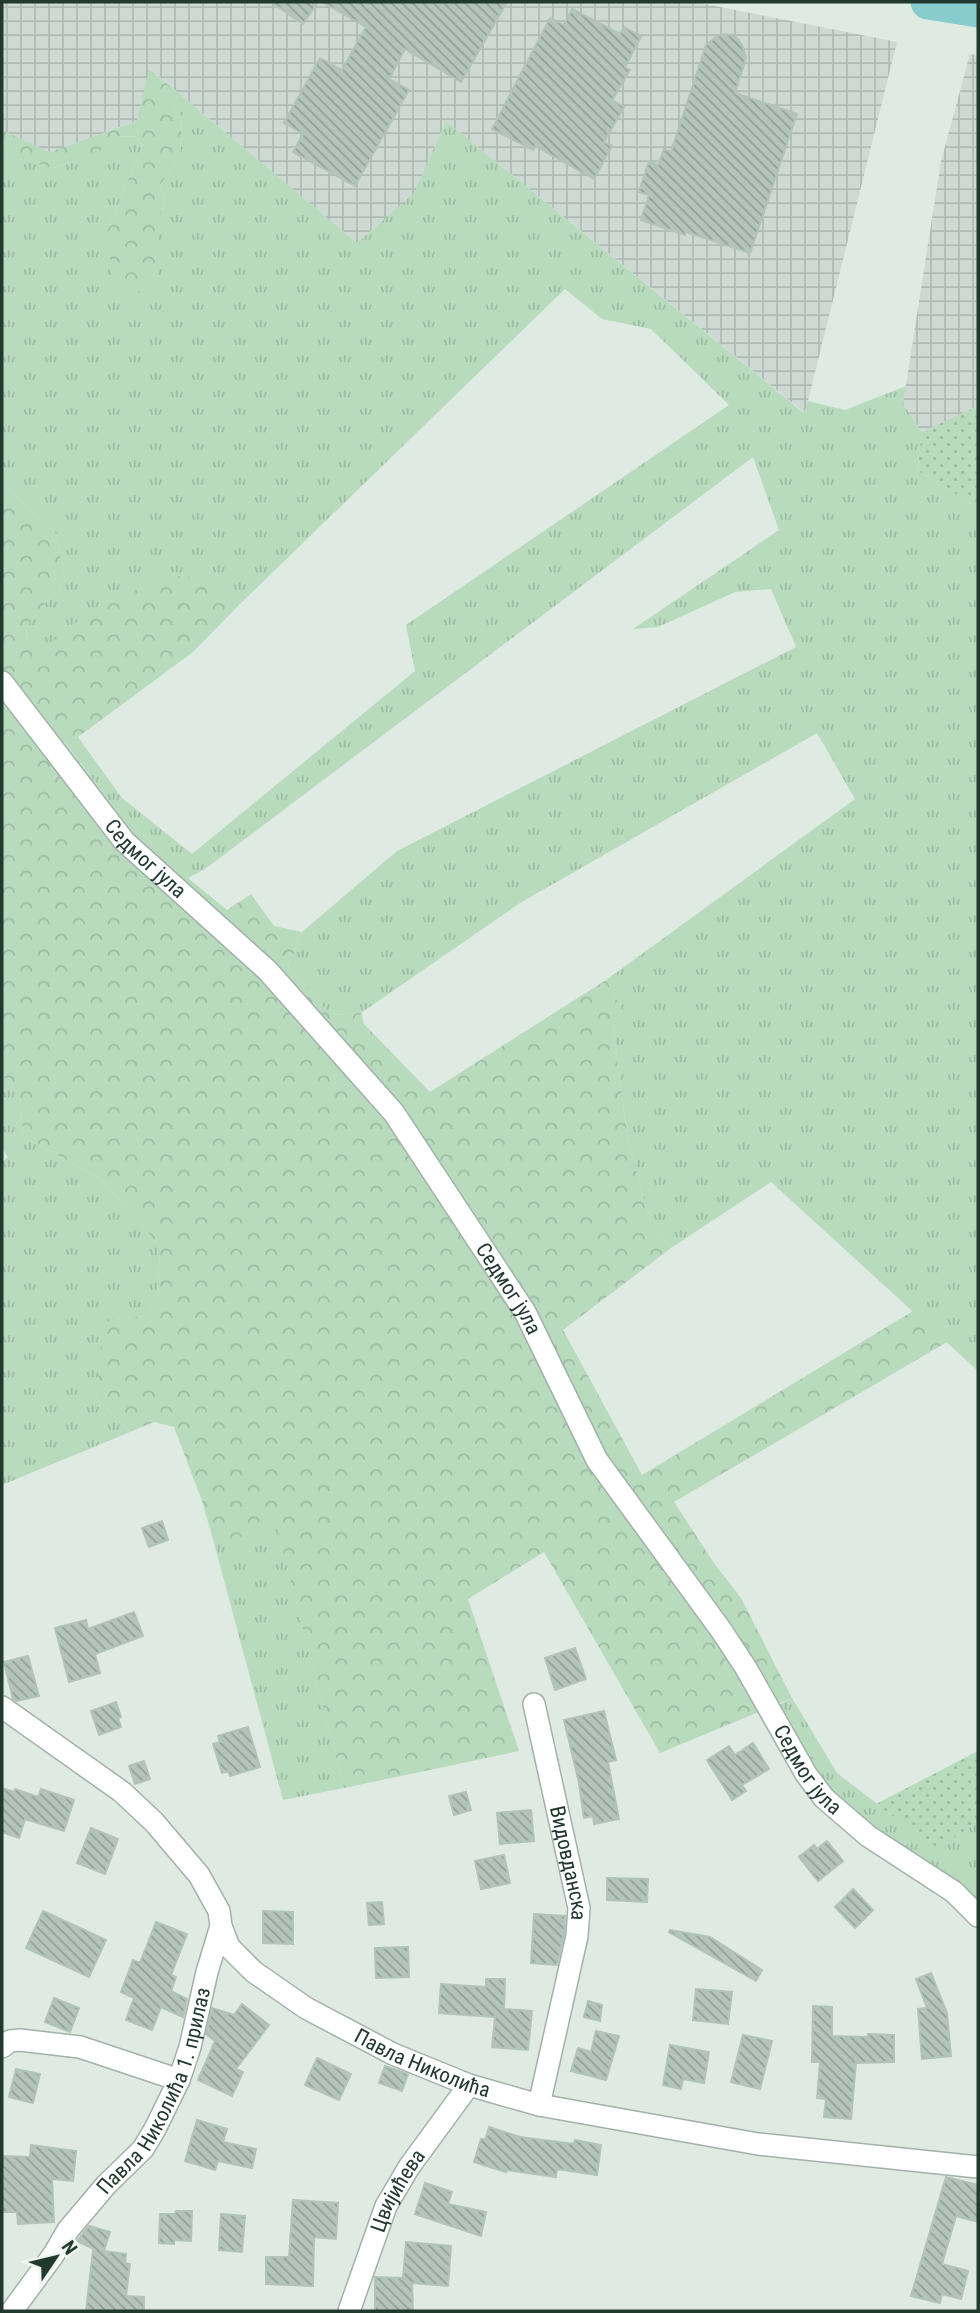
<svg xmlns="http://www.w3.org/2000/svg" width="980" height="2313" font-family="'Roboto Condensed',sans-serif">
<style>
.industrial{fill:url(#industrial-grid)}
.grass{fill:url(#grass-tufts)}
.forest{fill:url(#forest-crowns)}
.garden{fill:url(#garden-dots)}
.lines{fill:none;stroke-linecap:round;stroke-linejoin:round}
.river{stroke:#88cccd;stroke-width:35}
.building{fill:url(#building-back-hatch);stroke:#b2c3b9;stroke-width:2}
.minor-casing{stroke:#a2b1a9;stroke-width:24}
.minor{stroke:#fff;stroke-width:21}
.labels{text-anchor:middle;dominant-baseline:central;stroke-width:7;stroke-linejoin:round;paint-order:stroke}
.street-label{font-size:21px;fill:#21392f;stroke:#eff6f2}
</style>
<defs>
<pattern id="industrial-grid" width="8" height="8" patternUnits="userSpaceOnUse" patternTransform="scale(1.75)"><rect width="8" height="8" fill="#cdd9d2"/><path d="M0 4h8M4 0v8" fill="none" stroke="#b0bbb5"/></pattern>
<pattern id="grass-tufts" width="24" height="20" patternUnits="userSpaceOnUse" patternTransform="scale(1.75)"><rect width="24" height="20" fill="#b8dabd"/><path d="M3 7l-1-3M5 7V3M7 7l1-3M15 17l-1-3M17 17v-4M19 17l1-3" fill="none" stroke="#9ebca3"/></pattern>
<pattern id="forest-crowns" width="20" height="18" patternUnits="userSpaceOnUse" patternTransform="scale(1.75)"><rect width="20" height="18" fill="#b8dabd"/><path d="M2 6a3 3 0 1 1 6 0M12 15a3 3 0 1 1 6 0" fill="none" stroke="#9ebca3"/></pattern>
<pattern id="garden-dots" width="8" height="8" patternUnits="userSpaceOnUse" patternTransform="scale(1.75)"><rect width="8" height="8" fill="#b8dabd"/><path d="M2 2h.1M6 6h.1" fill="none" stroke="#9ebca3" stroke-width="1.8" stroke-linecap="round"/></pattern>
<pattern id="building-back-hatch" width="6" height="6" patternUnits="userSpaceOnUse" patternTransform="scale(1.75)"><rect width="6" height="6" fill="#b4c4bc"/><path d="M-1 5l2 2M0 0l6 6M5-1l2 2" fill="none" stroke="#92a099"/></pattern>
</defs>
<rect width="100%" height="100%" fill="#dfeae3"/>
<path class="industrial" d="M 2,2 L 695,2 L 897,42 L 805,413 L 446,121 L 414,194 L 357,243 L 150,69 L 137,121 L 50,152 L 2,130 Z
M 970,54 L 978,55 L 978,406 L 922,432 L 903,404 L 941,161 Z"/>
<path class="grass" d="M 170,86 L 357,243 L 414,193 L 446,121 L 804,413 L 808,401 L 845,410 L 906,386 L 903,404 L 922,432 L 917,470 L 978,508 L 978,1371 L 771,1182 L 671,1248 L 650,1223 L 627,1134 L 613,1026 L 622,1010 L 606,980 L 855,799 L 817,733 L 520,903 L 361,1013 L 330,1015 L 311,991 L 288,967 L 302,932 L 397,851 L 796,647 L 771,589 L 735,592 L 658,627 L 633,629 L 779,530 L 753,457 L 205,869 L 188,878 L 114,807 L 64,741 L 78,737 L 122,798 L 192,854 L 415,671 L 406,625 L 729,405 L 651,329 L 602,319 L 565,289 L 241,603 L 214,578 L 91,610 L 38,655 L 26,645 L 27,626 L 65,579 L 56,534 L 2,483 L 2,155 L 54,168 L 96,154 L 116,136 L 138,137 L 142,147 L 105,236 L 159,220 L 165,200 L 160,185 L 180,156 L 182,117 L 170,100 Z
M 2,1075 L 20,1094 L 23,1136 L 102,1180 L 160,1247 L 157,1298 L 145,1316 L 110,1319 L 96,1398 L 130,1432 L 2,1485 L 2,1162 L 8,1157 L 2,1148 Z
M 277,1527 L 344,1788 L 283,1800 L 214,1543 Z
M 792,1698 L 837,1773 L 889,1813 L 938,1847 L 978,1822 L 978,1906 L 874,1828 L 830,1789 L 777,1706 Z"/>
<path class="forest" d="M 149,69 L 170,86 L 170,100 L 182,117 L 180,156 L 160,185 L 165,200 L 159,220 L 158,274 L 141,291 L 129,293 L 114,279 L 105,236 L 142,147 L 138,137 L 116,136 L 97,154 L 53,168 L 2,155 L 2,130 L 50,152 L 137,121 Z
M 2,483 L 56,534 L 65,579 L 27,626 L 26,645 L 38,654 L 91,610 L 168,576 L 214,578 L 241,603 L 193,652 L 78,737 L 64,742 L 114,807 L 188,878 L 227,910 L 251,894 L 274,926 L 302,932 L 288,967 L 311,991 L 330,1015 L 361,1013 L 364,1024 L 430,1092 L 606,980 L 622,1010 L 613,1027 L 627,1134 L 650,1223 L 671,1248 L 563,1330 L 642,1475 L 913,1311 L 947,1342 L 674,1502 L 714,1563 L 741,1598 L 792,1698 L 660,1753 L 544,1552 L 468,1599 L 519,1751 L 344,1788 L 277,1528 L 214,1543 L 202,1501 L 174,1427 L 154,1422 L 130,1432 L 96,1398 L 102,1332 L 110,1319 L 145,1316 L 157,1298 L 160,1247 L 102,1180 L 23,1136 L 20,1094 L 2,1075 Z"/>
<path class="garden" d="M 978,406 L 978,508 L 917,470 L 922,432 Z
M 978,1751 L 978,1822 L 938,1848 L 876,1804 Z"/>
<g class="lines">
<path class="river" d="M 928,2 L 978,10"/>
</g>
<path class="building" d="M 271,2 L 318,2 L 303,24 Z
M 322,2 L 507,2 L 461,82 L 405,49 L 389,79 L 409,90 L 355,186 L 293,152 L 303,134 L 284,123 L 320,58 L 342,70 L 366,27 Z
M 572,9 L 620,34 L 624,27 L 641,37 L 625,67 L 630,70 L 612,100 L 624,107 L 604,142 L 612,146 L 594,179 L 535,146 L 533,150 L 492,129 L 550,18 L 564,25 Z
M 724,34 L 731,35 L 738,39 L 742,45 L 746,58 L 735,93 L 797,114 L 750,253 L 686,232 L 685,235 L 641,220 L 649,195 L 639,192 L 649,161 L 658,165 L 664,149 L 671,152 L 706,45 L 717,36 Z
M 162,1521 L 168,1540 L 149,1547 L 142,1528 Z
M 134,1612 L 143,1636 L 95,1654 L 100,1673 L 69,1682 L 55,1628 L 86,1620 L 88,1629 Z
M 575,1648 L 586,1679 L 555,1690 L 545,1658 Z
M 28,1656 L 39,1696 L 17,1701 L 13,1699 L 4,1662 Z
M 116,1702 L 121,1717 L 118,1718 L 121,1727 L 99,1735 L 91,1711 Z
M 604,1711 L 616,1760 L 608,1762 L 619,1819 L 594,1824 L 593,1816 L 584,1818 L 579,1783 L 564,1720 Z
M 248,1727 L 260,1767 L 230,1776 L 228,1771 L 222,1773 L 213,1744 L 220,1742 L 218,1736 Z
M 753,1743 L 769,1769 L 742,1785 L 746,1791 L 732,1800 L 707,1760 L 729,1746 L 735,1755 Z
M 144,1761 L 150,1779 L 135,1784 L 129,1766 Z
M 2,1788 L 14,1792 L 15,1789 L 38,1797 L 41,1789 L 74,1800 L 64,1831 L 25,1819 L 19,1838 L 2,1832 Z
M 466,1792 L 471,1810 L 454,1815 L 449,1796 Z
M 531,1810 L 534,1841 L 500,1844 L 497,1813 Z
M 91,1828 L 118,1839 L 105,1874 L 77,1863 Z
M 827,1841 L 843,1861 L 818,1881 L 799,1857 L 814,1845 L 817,1849 Z
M 504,1855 L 510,1883 L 481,1889 L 475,1861 Z
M 607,1878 L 648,1879 L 647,1902 L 607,1900 Z
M 853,1889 L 873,1910 L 855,1928 L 835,1907 Z
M 382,1902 L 384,1924 L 369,1925 L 367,1903 Z
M 43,1911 L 106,1940 L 89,1977 L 26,1948 Z
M 263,1911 L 293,1912 L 293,1944 L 263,1943 Z
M 534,1914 L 565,1916 L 564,1934 L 557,1965 L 531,1963 Z
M 156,1922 L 187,1934 L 171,1975 L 176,1977 L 171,1991 L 187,1999 L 183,2017 L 161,2007 L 152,2030 L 126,2020 L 134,1998 L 121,1992 L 133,1960 L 140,1963 Z
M 670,1930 L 710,1937 L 762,1970 L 756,1981 L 669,1932 Z
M 408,1947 L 409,1977 L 376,1978 L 375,1948 Z
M 931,1973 L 947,2013 L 951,2056 L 922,2059 L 918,2009 L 927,2008 L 916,1979 Z
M 486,1979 L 505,1979 L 504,2009 L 532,2011 L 528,2050 L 492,2047 L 495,2017 L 439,2013 L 441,1984 L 486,1987 Z
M 696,1989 L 732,1992 L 728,2024 L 693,2020 Z
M 54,1998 L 79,2008 L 70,2032 L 45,2022 Z
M 588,2001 L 602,2005 L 600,2021 L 584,2017 Z
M 242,2004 L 269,2025 L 236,2069 L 243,2072 L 232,2096 L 198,2080 L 215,2041 L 206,2034 L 212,2008 L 234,2015 Z
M 813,2006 L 832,2007 L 832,2036 L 868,2037 L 868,2034 L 894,2035 L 894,2062 L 856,2063 L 851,2119 L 824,2117 L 826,2099 L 817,2098 L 820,2062 L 812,2062 Z
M 596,2031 L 619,2036 L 606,2080 L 571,2071 L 578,2048 L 591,2052 Z
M 743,2035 L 772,2041 L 760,2089 L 731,2082 Z
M 670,2045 L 709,2052 L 704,2083 L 683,2079 L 681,2089 L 663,2085 Z
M 317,2058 L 351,2074 L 339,2100 L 305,2085 Z
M 385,2066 L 408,2074 L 402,2091 L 379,2083 Z
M 16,2069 L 40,2074 L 33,2103 L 9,2097 Z
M 197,2120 L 227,2129 L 223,2142 L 256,2149 L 252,2168 L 218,2161 L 215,2170 L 185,2161 Z
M 489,2127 L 520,2137 L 574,2144 L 575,2140 L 601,2145 L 597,2175 L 557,2169 L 556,2177 L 507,2170 L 506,2172 L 474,2162 L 481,2139 L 485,2140 Z
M 31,2145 L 76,2151 L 73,2181 L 52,2179 L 54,2222 L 18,2224 L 17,2212 L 2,2212 L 2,2156 L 30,2157 Z
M 946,2177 L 978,2185 L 978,2222 L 956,2216 L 942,2264 L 968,2271 L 961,2299 L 942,2294 L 940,2303 L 911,2296 Z
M 425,2183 L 452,2192 L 448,2204 L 486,2212 L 481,2236 L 415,2214 Z
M 293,2200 L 338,2203 L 336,2239 L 314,2237 L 313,2286 L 266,2284 L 266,2257 L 289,2257 Z
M 176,2211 L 192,2211 L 191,2241 L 174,2240 L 174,2244 L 159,2243 L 160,2214 L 175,2214 Z
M 221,2214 L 245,2216 L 242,2252 L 219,2250 Z
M 89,2226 L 110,2232 L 104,2251 L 126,2254 L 125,2263 L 130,2264 L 126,2296 L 144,2297 L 144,2311 L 86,2311 L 93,2250 L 96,2250 L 77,2241 Z
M 406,2242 L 451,2246 L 448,2286 L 412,2283 L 413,2311 L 375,2311 L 375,2277 L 403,2278 Z"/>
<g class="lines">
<defs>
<g id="minor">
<path id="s1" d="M 2,682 L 124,841 L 267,970 L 394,1113 L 525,1312 L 597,1460 L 721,1630 L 746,1668 L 806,1774 L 824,1798 L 868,1836 L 954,1892 L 978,1916"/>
<path id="s2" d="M 534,1704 L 579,1908 L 577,1936 L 539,2105"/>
<path id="s3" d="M 2,1707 L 122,1792 L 154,1822 L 199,1875 L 219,1911 L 221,1926 L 229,1947 L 254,1972 L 306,2008 L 393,2054 L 469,2085 L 539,2105 L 758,2144 L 978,2167"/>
<path d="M 2,2047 L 10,2041 L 20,2040 L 80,2047 L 179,2080"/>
<path id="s4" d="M 12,2311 L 54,2254 L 68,2230 L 106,2185 L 143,2149 L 155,2129 L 179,2080 L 190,2047 L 207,1972 L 221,1926"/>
<path id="s5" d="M 349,2311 L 386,2206 L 409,2167 L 469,2085"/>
</g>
</defs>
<use href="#minor" class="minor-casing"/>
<use href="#minor" class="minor"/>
</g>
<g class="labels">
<g class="street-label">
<text stroke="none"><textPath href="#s1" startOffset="228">Седмог јула</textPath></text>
<text stroke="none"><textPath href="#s1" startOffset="794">Седмог јула</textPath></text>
<text stroke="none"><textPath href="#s1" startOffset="1362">Седмог јула</textPath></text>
<text stroke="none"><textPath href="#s2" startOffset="163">Видовданска</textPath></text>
<text stroke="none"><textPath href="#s3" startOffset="567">Павла Николића</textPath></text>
<text stroke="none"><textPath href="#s4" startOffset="266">Павла Николића 1. прилаз</textPath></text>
<text stroke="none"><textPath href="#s5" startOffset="130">Цвијићева</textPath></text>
</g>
</g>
<rect width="980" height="2313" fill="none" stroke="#21392f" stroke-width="7"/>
<g transform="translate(56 2257) rotate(55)" stroke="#eff6f2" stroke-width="5" paint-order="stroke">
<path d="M0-5L12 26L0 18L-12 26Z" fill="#21392f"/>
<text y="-10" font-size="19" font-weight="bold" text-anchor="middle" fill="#21392f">N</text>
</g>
</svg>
